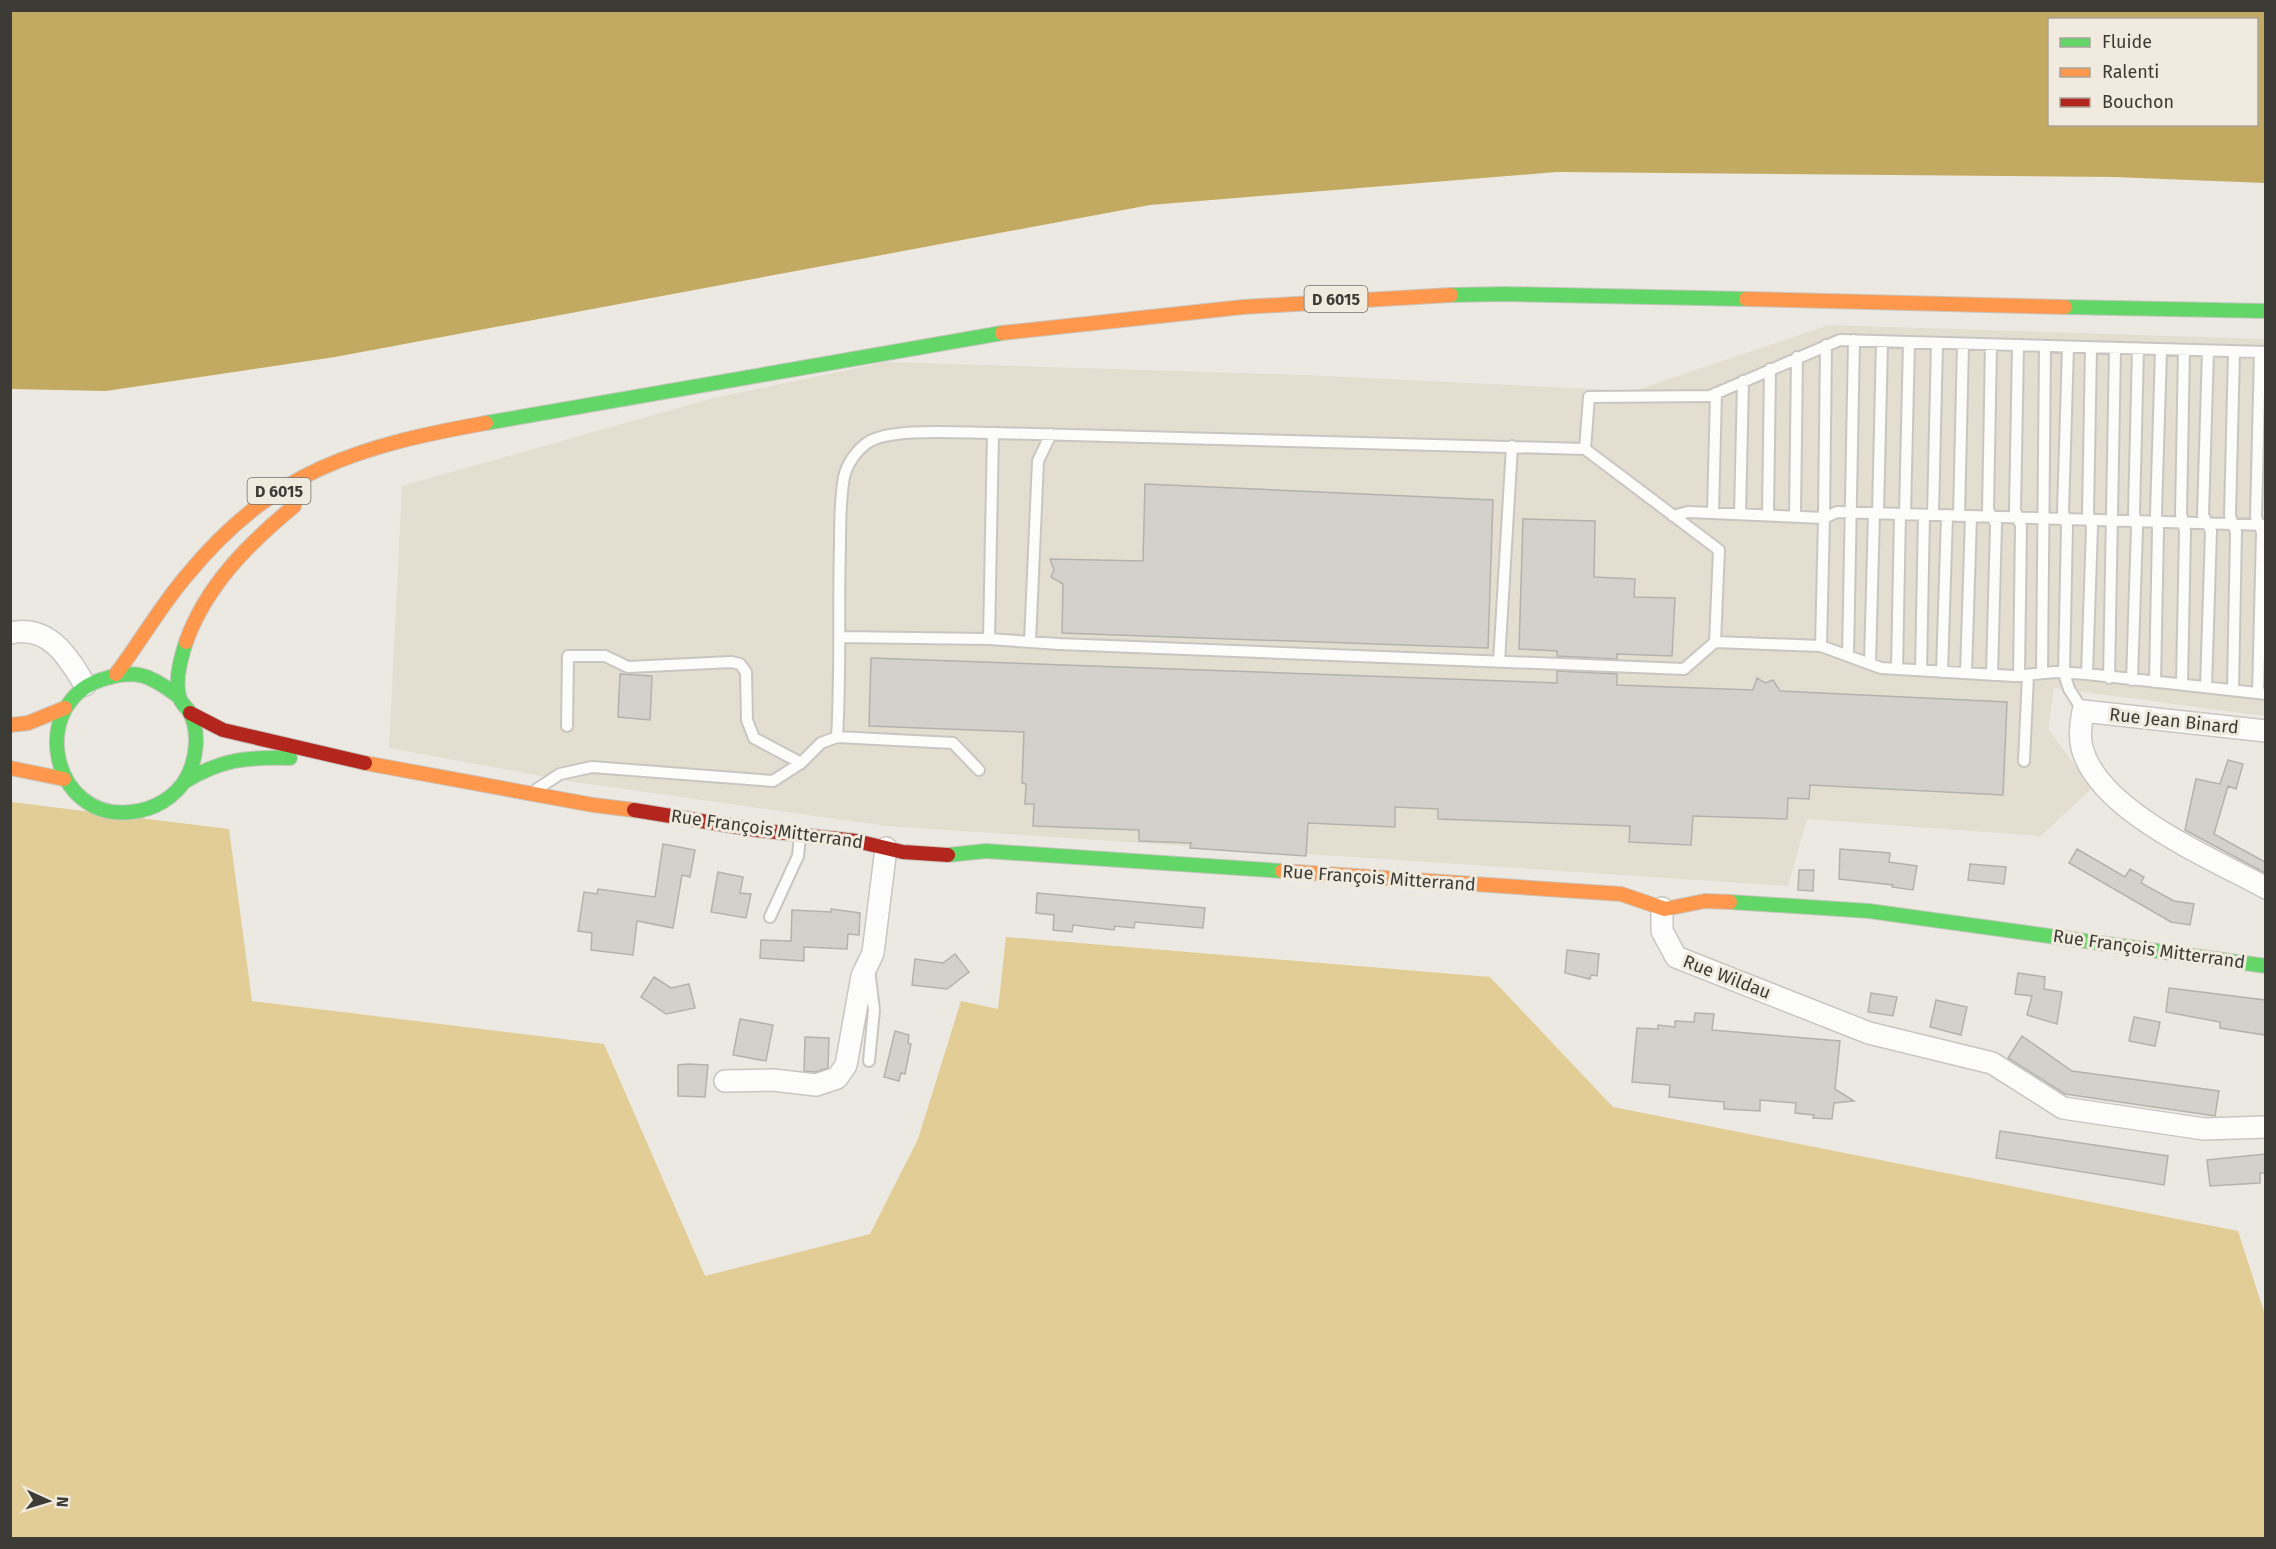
<svg xmlns="http://www.w3.org/2000/svg" width="2276" height="1549" font-family="'Fira Sans',sans-serif">
<style>
.built{fill:#e3ded0}
.forest{fill:#e2cd96}
.water{fill:#c3aa62;fill-rule:evenodd}
.building{fill:#d4d1cc;stroke:#b4b2ad;stroke-width:1.5}
.lines{fill:none;stroke-linecap:round;stroke-linejoin:round}
.lane-casing{stroke:#c9c6c1;stroke-width:14}
.street-casing{stroke:#c9c6c1;stroke-width:24}
.fast-casing{stroke:#c9c6c1;stroke-width:16}
.slow-casing{stroke:#c9c6c1;stroke-width:16}
.jam-casing{stroke:#c9c6c1;stroke-width:16}
.lane{stroke:#fcfcfb;stroke-width:10}
.street{stroke:#fcfcfb;stroke-width:21}
.fast{stroke:#63d668;stroke-width:14}
.slow{stroke:#ff974d;stroke-width:14}
.jam{stroke:#b3261e;stroke-width:14}
.labels{text-anchor:middle;dominant-baseline:central;stroke-width:6;stroke-linejoin:round;paint-order:stroke}
.shield{fill:#f0ebde;stroke:#737068;stroke-width:1.5}
.shield-label{font-size:16px;font-weight:bold;fill:#3d3b36}
.street-label{font-size:18px;fill:#3d3b36;stroke:#f0ebde}
</style>
<rect width="100%" height="100%" fill="#ece9e2"/>
<path class="built" d="M 1829,325 L 2265,339 L 2265,716 L 2054,688 L 2048,729 L 2092,788 L 2041,836 L 1807,819 L 1788,886 L 887,826 L 574,782 L 389,748 L 402,486 L 714,398 L 885,362 L 1307,375 L 1633,391 Z"/>
<path class="forest" d="M 11,802 L 229,829 L 252,1001 L 604,1044 L 705,1276 L 870,1234 L 918,1139 L 961,1001 L 998,1009 L 1006,937 L 1490,977 L 1613,1107 L 2238,1231 L 2265,1315 L 2265,1538 L 11,1538 Z"/>
<path class="water" d="M 11,10 L 2265,11 L 2265,183 L 2114,177 L 1557,172 L 1150,205 L 335,357 L 106,391 L 11,389 ZM 2050,20 L 2256,20 L 2256,124 L 2050,124 Z"/>
<path class="building" d="M 1145,484 L 1493,500 L 1488,648 L 1062,633 L 1063,584 L 1051,577 L 1054,570 L 1050,559 L 1143,561 Z
M 1523,519 L 1595,521 L 1594,577 L 1635,579 L 1634,597 L 1675,598 L 1672,656 L 1617,654 L 1617,659 L 1557,656 L 1557,651 L 1519,649 Z
M 871,658 L 1557,683 L 1557,671 L 1617,674 L 1617,685 L 1753,690 L 1757,678 L 1765,683 L 1773,680 L 1780,691 L 2007,702 L 2003,795 L 1810,785 L 1809,799 L 1788,798 L 1787,819 L 1693,816 L 1691,845 L 1629,842 L 1630,826 L 1438,819 L 1438,809 L 1395,807 L 1395,827 L 1308,823 L 1306,856 L 1190,848 L 1191,843 L 1139,841 L 1139,830 L 1033,826 L 1034,804 L 1025,804 L 1026,784 L 1022,783 L 1024,732 L 869,726 Z
M 620,674 L 652,676 L 650,720 L 618,717 Z
M 2228,760 L 2243,764 L 2236,789 L 2228,786 L 2214,834 L 2265,862 L 2265,873 L 2185,830 L 2196,779 L 2220,784 Z
M 663,844 L 695,850 L 690,877 L 682,875 L 673,928 L 637,921 L 633,955 L 591,950 L 592,933 L 578,931 L 584,892 L 597,894 L 598,889 L 655,897 Z
M 1840,849 L 1890,853 L 1889,862 L 1917,866 L 1913,890 L 1892,887 L 1893,885 L 1839,879 Z
M 2077,849 L 2125,877 L 2130,869 L 2144,877 L 2141,883 L 2174,901 L 2194,904 L 2190,925 L 2171,922 L 2069,863 Z
M 1970,864 L 2006,867 L 2004,884 L 1968,880 Z
M 1799,870 L 1814,870 L 1813,891 L 1798,890 Z
M 718,872 L 743,877 L 740,893 L 751,894 L 746,918 L 711,912 Z
M 1037,893 L 1205,908 L 1203,928 L 1135,922 L 1134,928 L 1115,926 L 1114,930 L 1073,925 L 1072,932 L 1053,930 L 1054,915 L 1036,913 Z
M 831,909 L 860,913 L 859,935 L 848,934 L 847,949 L 804,947 L 804,961 L 760,958 L 761,940 L 791,941 L 792,910 L 831,912 Z
M 1567,950 L 1599,954 L 1597,976 L 1591,975 L 1590,979 L 1565,973 Z
M 955,954 L 969,972 L 947,989 L 912,985 L 915,959 L 943,963 Z
M 2018,973 L 2045,977 L 2044,989 L 2062,992 L 2057,1024 L 2027,1015 L 2032,996 L 2015,994 Z
M 654,977 L 671,988 L 689,984 L 695,1008 L 666,1014 L 641,997 Z
M 2169,988 L 2265,1000 L 2265,1035 L 2220,1028 L 2220,1022 L 2166,1012 Z
M 1871,993 L 1897,997 L 1893,1016 L 1868,1012 Z
M 1936,1000 L 1967,1007 L 1961,1035 L 1930,1027 Z
M 1695,1013 L 1714,1014 L 1712,1030 L 1840,1041 L 1835,1089 L 1854,1101 L 1834,1103 L 1832,1119 L 1813,1118 L 1814,1115 L 1795,1113 L 1796,1103 L 1760,1100 L 1760,1111 L 1724,1109 L 1724,1102 L 1669,1097 L 1670,1085 L 1632,1082 L 1637,1028 L 1658,1029 L 1658,1025 L 1675,1027 L 1675,1021 L 1694,1022 Z
M 2134,1017 L 2160,1022 L 2155,1046 L 2129,1041 Z
M 740,1019 L 773,1025 L 766,1061 L 733,1055 Z
M 895,1031 L 909,1035 L 908,1043 L 911,1044 L 905,1074 L 901,1073 L 899,1081 L 884,1077 Z
M 2022,1036 L 2072,1071 L 2219,1091 L 2215,1116 L 2065,1094 L 2008,1058 Z
M 805,1037 L 829,1038 L 828,1068 L 815,1072 L 804,1071 Z
M 688,1064 L 708,1065 L 705,1097 L 678,1096 L 678,1065 Z
M 2000,1131 L 2168,1156 L 2164,1185 L 1996,1158 Z
M 2265,1154 L 2265,1173 L 2260,1173 L 2260,1183 L 2210,1186 L 2207,1160 Z"/>
<g class="lines">
<defs>
<path id="lane" d="M 1826,345 L 1824,518 L 1837,512 L 2266,525
M 1991,345 L 1988,510 L 1996,524 L 1992,675
M 2018,346 L 2015,510 L 2021,526 L 2019,675
M 2068,347 L 2063,512 L 2067,526 L 2064,673 L 2069,689 L 2083,711
M 1585,449 L 1589,397 L 1710,396 L 1840,340 L 2266,352
M 1713,513 L 1716,393
M 1878,513 L 1882,341
M 1740,514 L 1743,381
M 1905,514 L 1909,342
M 1768,515 L 1770,369
M 1795,515 L 1797,357
M 1933,515 L 1937,343
M 1673,516 L 1688,512 L 1824,518 L 1821,646
M 1959,516 L 1963,344
M 840,637 L 989,639 L 1059,644 L 1684,669 L 1715,642 L 1719,550 L 1585,449 L 993,433 L 989,639
M 1030,642 L 1038,461 L 1051,434
M 1715,642 L 1821,646 L 1881,668 L 2014,676 L 2055,672 L 2087,674 L 2266,694
M 1848,656 L 1854,340
M 1499,662 L 1512,446
M 1870,664 L 1874,513
M 1897,669 L 1900,514
M 1921,670 L 1924,515
M 1942,672 L 1947,515
M 1966,673 L 1971,516
M 2042,673 L 2045,347
M 2087,674 L 2092,527 L 2088,513 L 2091,348
M 2109,678 L 2115,349
M 2132,680 L 2137,528 L 2134,513 L 2138,349
M 2155,682 L 2158,529 L 2156,514 L 2161,350
M 2182,684 L 2185,531 L 2181,514 L 2184,350
M 2206,687 L 2211,531 L 2203,515 L 2208,351
M 2233,690 L 2236,532 L 2230,516 L 2234,352
M 2258,693 L 2262,532 L 2256,517 L 2260,352
M 567,726 L 568,656 L 605,656 L 628,667 L 731,662 L 740,664 L 746,672 L 747,720 L 754,738 L 801,763
M 837,737 C 841,673 838,610 840,545 C 840,523 840,499 844,477 C 847,464 856,451 867,443 C 889,427 963,433 993,433
M 2024,761 L 2028,675
M 537,789 L 560,774 L 592,767 L 773,781 L 801,763 L 821,743 L 837,737 L 953,743 L 979,770
M 770,917 L 798,856 L 800,836
M 869,1061 L 874,1010 L 869,969"/>
<path id="street" d="M 10,633 C 49,624 68,657 85,685
M 2266,731 L 2083,711 C 2081,723 2079,735 2082,748 C 2099,812 2212,858 2266,888
M 1662,908 L 1662,931 L 1676,957 L 1869,1033 L 1992,1063 L 2063,1108 L 2204,1129 L 2266,1127
M 725,1081 L 773,1080 L 816,1085 L 837,1078 L 846,1065 L 862,976 L 873,953 L 886,848"/>
<path id="fast" d="M 1451,295 L 1506,294 L 1746,299
M 2065,307 L 2266,311
M 486,423 L 1002,333
M 178,696 C 169,690 161,683 151,679 C 138,672 121,674 107,678 C 26,699 50,822 131,812 C 154,810 176,797 187,777 C 197,758 200,731 189,711 C 185,706 180,702 179,696 C 175,681 181,657 186,642
M 184,782 C 222,759 246,757 290,758
M 948,855 L 986,851 L 1282,871
M 1730,902 L 1869,911 L 2266,966"/>
<path id="slow" d="M 1746,299 L 2065,307
M 1002,333 L 1243,307 L 1451,295
M 186,642 C 206,586 248,544 294,506
M 116,674 C 141,641 161,605 188,574 C 274,470 358,446 486,423
M 10,725 L 28,723 L 65,708
M 365,763 L 593,805 L 634,810
M 10,768 L 64,779
M 1282,871 L 1621,894 L 1665,909 L 1705,901 L 1730,902"/>
<path id="jam" d="M 190,713 L 223,730 L 365,763
M 634,810 L 757,830 L 856,841 L 903,852 L 948,855"/>
</defs>
<use href="#lane" class="lane-casing"/>
<use href="#street" class="street-casing"/>
<use href="#fast" class="fast-casing"/>
<use href="#slow" class="slow-casing"/>
<use href="#jam" class="jam-casing"/>
<use href="#lane" class="lane"/>
<use href="#street" class="street"/>
<use href="#fast" class="fast"/>
<use href="#slow" class="slow"/>
<use href="#jam" class="jam"/>
</g>
<g class="labels">
<g class="shield">
<rect x="1304.5" y="286" width="63" height="26" rx="4.5"/>
<rect x="247.5" y="478" width="63" height="26" rx="4.5"/>
</g>
<g class="shield-label">
<text x="1336" y="299">D 6015</text>
<text x="279" y="491">D 6015</text>
</g>
<g class="street-label">
<text transform="translate(2174 721) rotate(6)">Rue Jean Binard</text>
<text transform="translate(767 829) rotate(8)">Rue François Mitterrand</text>
<text transform="translate(1379 878) rotate(4)">Rue François Mitterrand</text>
<text transform="translate(2149 949) rotate(8)">Rue François Mitterrand</text>
<text transform="translate(1727 977) rotate(21)">Rue Wildau</text>
</g>
</g>
<rect width="2276" height="1549" fill="none" stroke="#3d3b36" stroke-width="24"/>
<rect x="2048" y="18" width="210" height="108" fill="#f0ebde" stroke="#a8a59b" stroke-width="1.5"/>
<rect x="2060" y="38" width="30" height="9" fill="#63d668" stroke="#a8a59b" stroke-width="1.5"/>
<text x="2102" y="48" font-size="18" fill="#3d3b36">Fluide</text>
<rect x="2060" y="68" width="30" height="9" fill="#ff974d" stroke="#a8a59b" stroke-width="1.5"/>
<text x="2102" y="78" font-size="18" fill="#3d3b36">Ralenti</text>
<rect x="2060" y="98" width="30" height="9" fill="#b3261e" stroke="#a8a59b" stroke-width="1.5"/>
<text x="2102" y="108" font-size="18" fill="#3d3b36">Bouchon</text>
<g transform="translate(48 1501) rotate(94)" stroke="#f0ebde" stroke-width="4.5" paint-order="stroke">
<path d="M0-4.5L10 22L0 15L-10 22Z" fill="#3d3b36"/>
<text y="-9" font-size="16" font-weight="bold" text-anchor="middle" fill="#3d3b36">N</text>
</g>
</svg>
